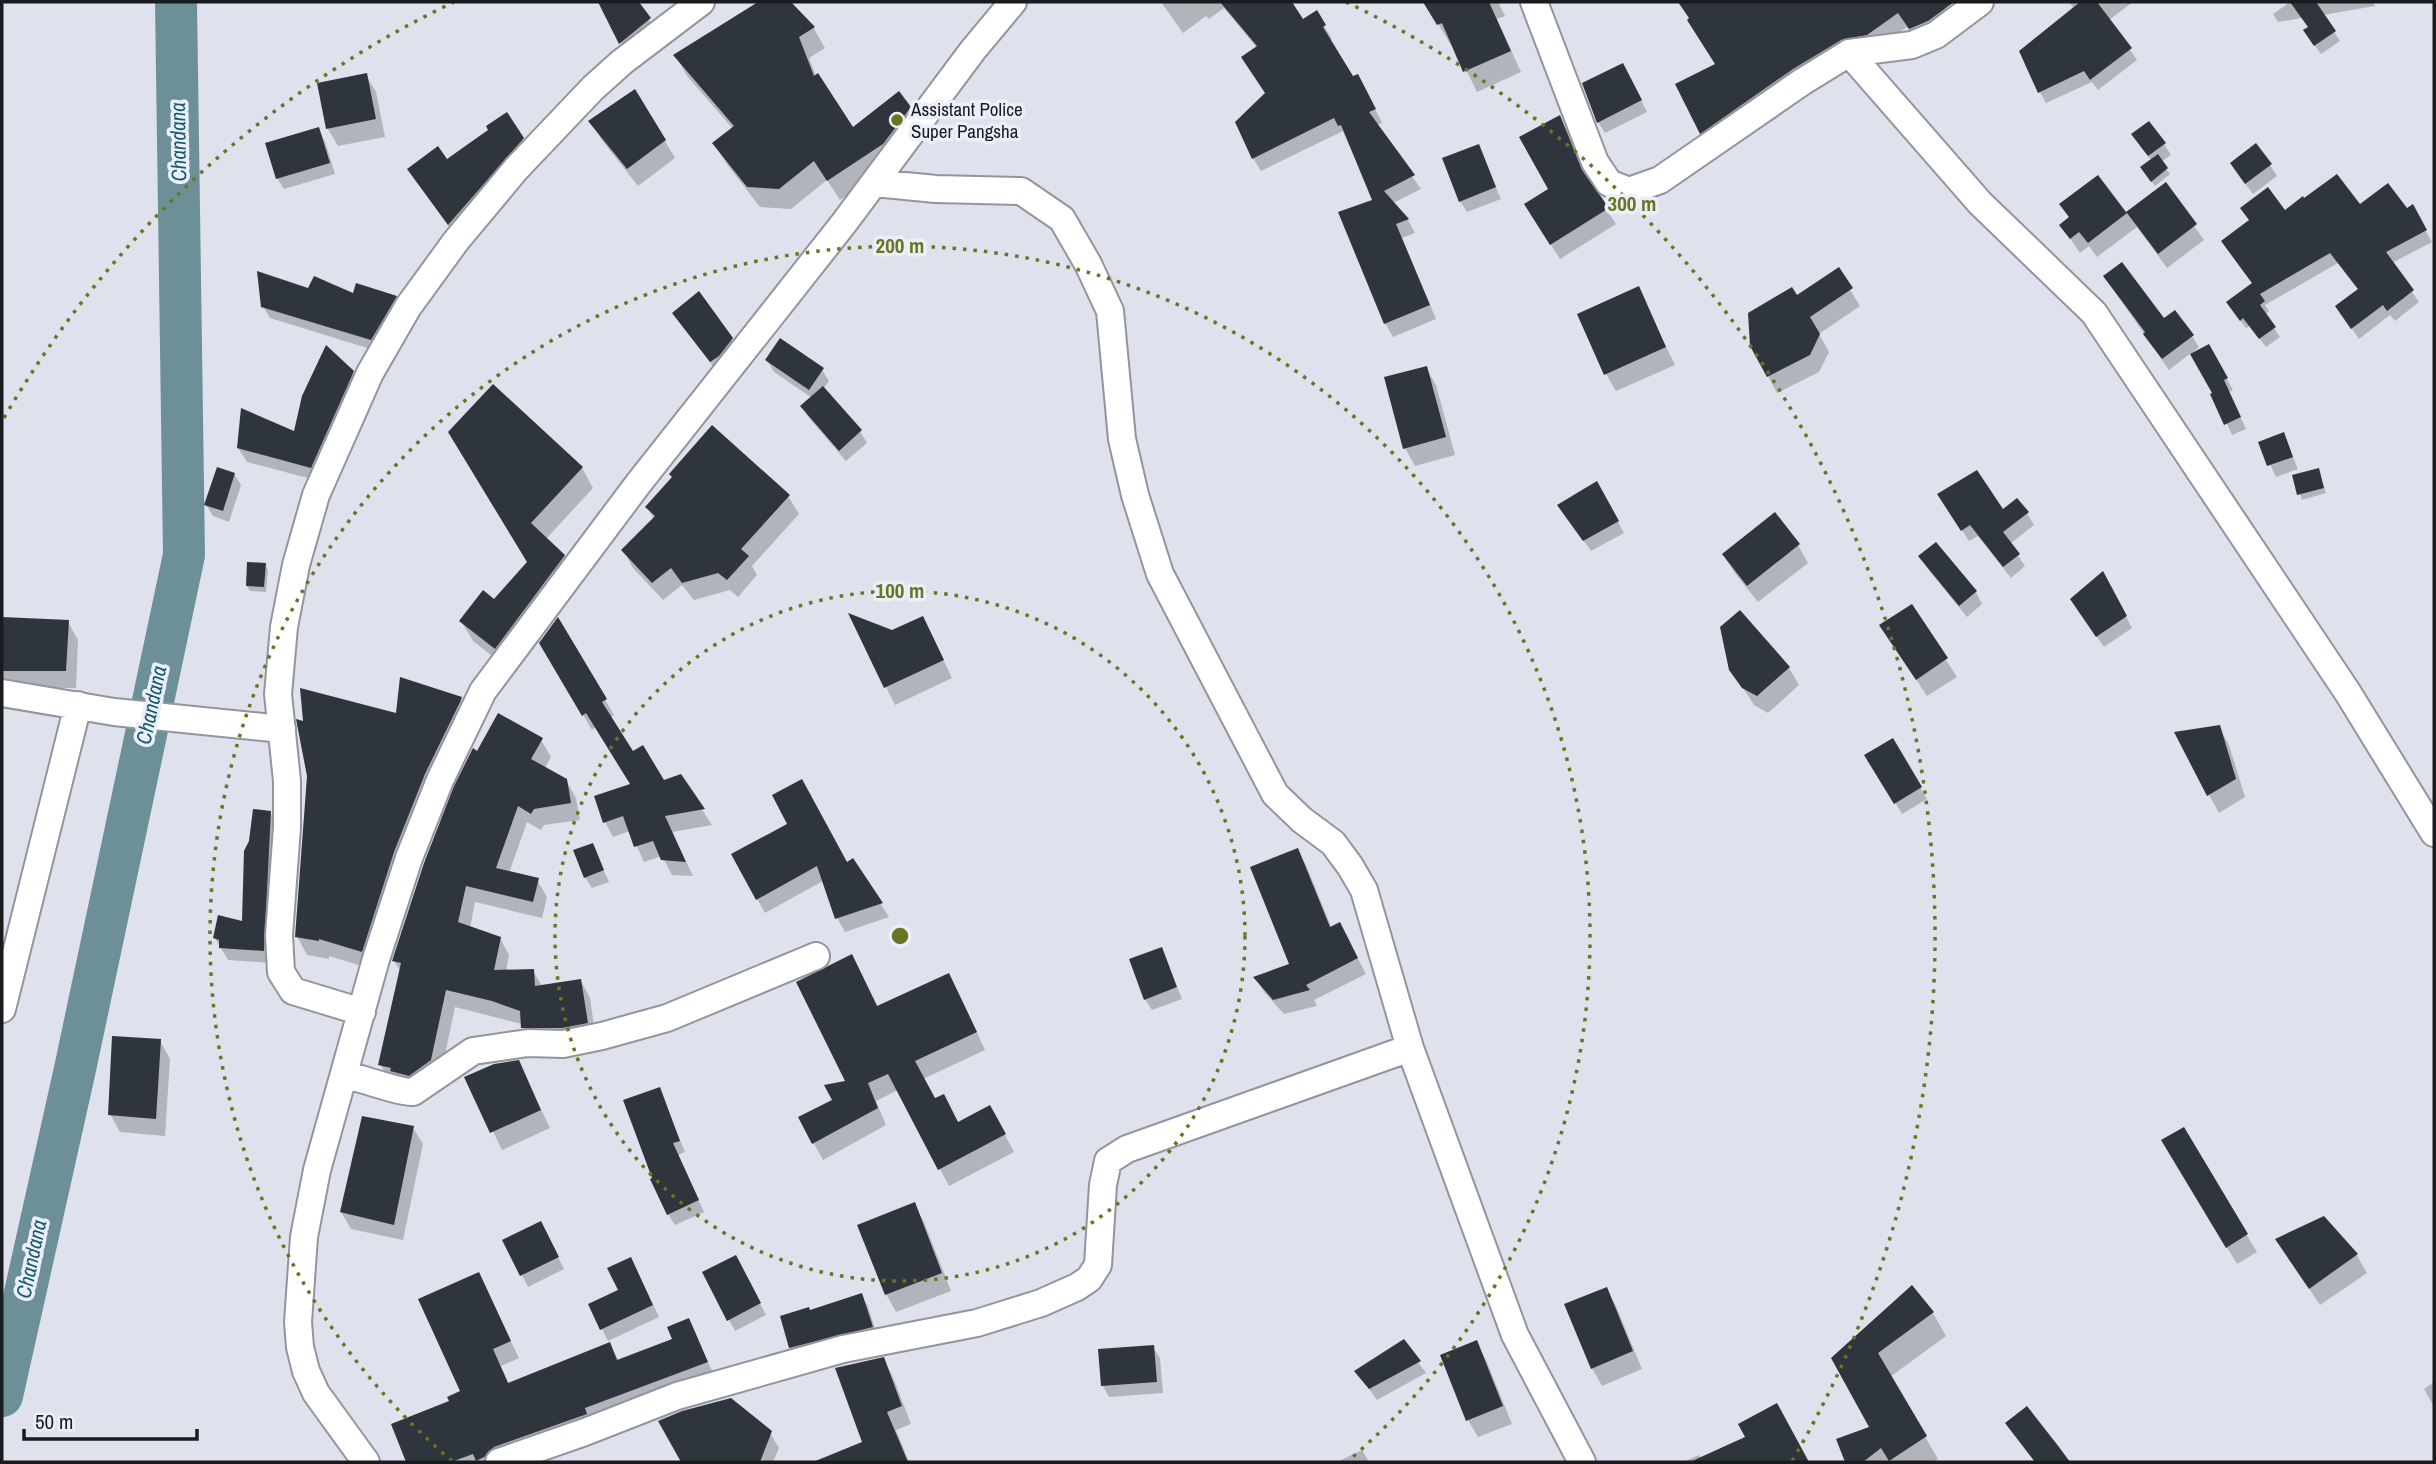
<svg xmlns="http://www.w3.org/2000/svg" width="2436" height="1464" font-family="'Archivo Narrow',sans-serif">
<style>
.shadow{fill:#0003}
.lines{fill:none;stroke-linecap:round;stroke-linejoin:round}
.river{stroke:#6d9098;stroke-width:42}
.building{fill:#2e353c}
.minor-casing{stroke:#92949f;stroke-width:30}
.minor{stroke:#fff;stroke-width:26}
.ring{fill:none;stroke:#687622;stroke-width:3.5;stroke-dasharray:3.5 7}
.poi-dot{fill:#687622;stroke:#eceffa;stroke-width:2.5}
.labels{text-anchor:middle;dominant-baseline:central;stroke-width:7;stroke-linejoin:round;paint-order:stroke}
.poi-label{font-size:19px;fill:#1a1b1f;stroke:#eceffa;text-anchor:start}
.water-label{font-size:21px;font-style:italic;fill:#125c6a;stroke:#eceffa}
.centre{fill:#687622;stroke:#eceffa;stroke-width:3.5}
.ring-label{font-size:21px;text-anchor:middle;font-weight:bold;fill:#687622;stroke:#eceffa;stroke-width:7;stroke-linejoin:round;paint-order:stroke}
</style>
<rect width="100%" height="100%" fill="#dfe1ec"/>
<path class="shadow" d="M 600,2 L 637,2 L 660,37 L 631,61 Z
M 761,2 L 788,2 L 814,29 L 825,48 L 809,58 L 816,76 L 853,129 L 910,108 L 921,128 L 895,164 L 840,200 L 827,180 L 791,209 L 760,207 L 726,163 L 714,143 L 733,129 L 687,76 L 676,56 Z
M 1161,2 L 1290,2 L 1302,21 L 1316,13 L 1332,39 L 1329,41 L 1352,78 L 1365,89 L 1382,123 L 1376,125 L 1421,189 L 1393,203 L 1408,220 L 1415,233 L 1402,238 L 1436,319 L 1393,337 L 1385,323 L 1341,213 L 1374,201 L 1343,131 L 1261,171 L 1253,158 L 1267,94 L 1257,48 L 1224,8 L 1209,19 L 1206,16 L 1183,33 Z
M 1425,2 L 1498,2 L 1505,16 L 1497,19 L 1521,72 L 1477,92 L 1453,43 L 1451,45 Z
M 1680,2 L 1941,2 L 1954,22 L 1919,43 L 1907,27 L 1875,49 L 1709,147 L 1701,133 L 1717,65 Z
M 2069,2 L 2133,2 L 2109,20 L 2137,60 L 2098,90 L 2092,82 L 2046,103 L 2040,92 L 2074,9 Z
M 2290,2 L 2373,2 L 2375,6 L 2323,15 L 2340,41 L 2321,54 L 2311,40 L 2310,28 L 2302,18 L 2278,22 L 2273,14 Z
M 366,75 L 376,92 L 385,137 L 338,146 L 328,129 L 319,84 Z
M 1629,76 L 1647,112 L 1605,133 L 1598,122 Z
M 635,91 L 675,158 L 638,186 L 601,139 L 591,122 Z
M 1559,117 L 1568,132 L 1587,181 L 1616,224 L 1560,259 L 1535,220 L 1550,190 Z
M 318,129 L 325,141 L 335,174 L 284,189 L 277,178 Z
M 522,139 L 531,154 L 457,238 L 409,169 L 447,161 Z
M 2164,144 L 2171,155 L 2161,162 L 2170,174 L 2155,186 L 2145,173 L 2152,161 L 2140,146 Z
M 1478,146 L 1501,199 L 1467,212 L 1460,201 Z
M 2270,165 L 2277,176 L 2253,194 L 2239,175 Z
M 2098,177 L 2126,214 L 2165,185 L 2204,240 L 2167,268 L 2137,227 L 2097,257 L 2089,246 L 2080,253 L 2061,225 L 2070,219 L 2061,205 Z
M 2360,207 L 2406,210 L 2418,218 L 2432,242 L 2392,263 L 2419,302 L 2395,321 L 2390,315 L 2359,339 L 2337,307 L 2359,291 L 2338,263 L 2265,305 L 2269,311 L 2265,315 L 2280,337 L 2266,347 L 2250,326 L 2246,328 L 2234,312 L 2253,284 L 2223,242 L 2284,212 Z
M 1838,270 L 1860,306 L 1819,334 L 1829,352 L 1819,372 L 1777,393 L 1752,346 L 1797,298 Z
M 2105,277 L 2164,320 L 2192,336 L 2199,347 L 2192,353 L 2193,355 L 2208,346 L 2233,390 L 2229,392 L 2246,429 L 2232,435 L 2214,394 L 2191,353 L 2169,370 Z
M 1638,289 L 1675,365 L 1616,391 L 1606,374 Z
M 309,290 L 396,297 L 402,308 L 377,351 L 270,318 L 263,306 Z
M 674,314 L 731,339 L 738,351 L 718,373 Z
M 767,360 L 822,370 L 829,381 L 823,389 L 860,431 L 867,443 L 846,461 L 809,418 L 802,407 L 812,398 L 774,372 Z
M 1426,368 L 1436,385 L 1455,455 L 1415,466 L 1405,448 Z
M 352,372 L 361,386 L 319,481 L 247,462 L 238,448 L 295,433 Z
M 2283,434 L 2298,469 L 2276,477 L 2260,443 Z
M 462,453 L 582,468 L 593,488 L 546,539 L 564,556 L 575,577 L 507,668 L 473,641 L 461,621 L 494,601 L 528,562 Z
M 2318,470 L 2326,493 L 2302,500 L 2294,477 Z
M 234,474 L 241,485 L 229,522 L 213,516 L 206,505 Z
M 1597,483 L 1624,533 L 1591,551 L 1559,506 Z
M 788,496 L 799,514 L 752,566 L 757,575 L 738,597 L 730,590 L 694,600 L 682,585 L 663,600 L 633,568 L 623,550 L 654,519 L 647,507 Z
M 1946,505 L 2027,513 L 2034,525 L 2010,544 L 2025,566 L 2011,578 L 1978,536 L 1969,541 Z
M 1936,544 L 1976,592 L 1982,604 L 1967,617 L 1927,568 L 1920,557 Z
M 1798,545 L 1808,563 L 1758,602 L 1734,572 L 1724,555 Z
M 265,565 L 268,570 L 266,592 L 250,591 L 247,586 Z
M 2103,574 L 2132,628 L 2104,647 L 2079,611 Z
M 1911,606 L 1957,677 L 1927,696 L 1892,643 Z
M 851,616 L 892,632 L 932,636 L 952,678 L 895,705 Z
M 2,619 L 68,622 L 78,640 L 76,688 L 2,688 Z
M 558,620 L 614,715 L 610,718 L 633,754 L 663,782 L 680,776 L 712,825 L 672,832 L 693,876 L 672,875 L 662,856 L 644,862 L 630,831 L 613,837 L 605,822 L 632,785 L 596,727 L 592,730 L 541,643 Z
M 1789,668 L 1799,685 L 1768,713 L 1754,705 L 1731,669 Z
M 460,699 L 471,718 L 372,969 L 329,956 L 329,959 L 307,955 L 297,936 L 309,776 L 397,715 Z
M 2219,727 L 2229,745 L 2245,797 L 2219,813 L 2176,734 Z
M 541,740 L 551,757 L 545,768 L 566,780 L 576,798 L 580,820 L 544,825 L 541,830 L 527,822 L 509,873 L 537,880 L 547,897 L 542,918 L 475,902 L 470,928 L 500,938 L 509,955 L 506,971 L 533,971 L 542,986 L 581,981 L 590,998 L 596,1040 L 532,1045 L 522,1024 L 455,1007 L 440,1078 L 390,1081 L 380,1064 L 401,972 L 394,961 L 478,753 Z
M 1892,740 L 1927,799 L 1902,814 L 1867,755 Z
M 270,812 L 277,825 L 270,963 L 228,960 L 215,938 L 244,923 Z
M 592,845 L 609,882 L 592,888 L 585,877 Z
M 1298,850 L 1306,865 L 1332,929 L 1348,940 L 1366,974 L 1314,1000 L 1317,1006 L 1284,1014 L 1264,992 L 1256,978 L 1291,965 Z
M 733,855 L 847,864 L 852,860 L 889,917 L 845,932 L 837,918 L 823,881 L 765,913 Z
M 1161,949 L 1182,999 L 1152,1010 L 1145,999 Z
M 861,973 L 878,1007 L 958,992 L 985,1050 L 923,1079 L 935,1100 L 958,1124 L 999,1124 L 1014,1152 L 949,1186 L 898,1090 L 876,1101 L 886,1125 L 823,1160 L 800,1118 L 834,1100 L 848,1083 Z
M 160,1041 L 170,1059 L 165,1136 L 120,1132 L 110,1114 Z
M 518,1062 L 550,1128 L 502,1150 L 467,1078 Z
M 659,1089 L 685,1152 L 678,1155 L 704,1212 L 675,1225 L 668,1214 Z
M 413,1128 L 423,1144 L 403,1240 L 351,1229 L 341,1212 Z
M 2183,1129 L 2257,1252 L 2237,1264 L 2163,1141 Z
M 914,1205 L 924,1222 L 951,1291 L 896,1312 L 886,1294 Z
M 2324,1218 L 2357,1256 L 2367,1273 L 2320,1305 L 2288,1257 Z
M 547,1235 L 564,1269 L 528,1287 L 505,1241 Z
M 741,1268 L 766,1315 L 735,1331 L 729,1320 Z
M 637,1271 L 659,1317 L 608,1341 L 602,1329 L 620,1291 Z
M 478,1274 L 519,1358 L 501,1366 L 509,1384 L 610,1345 L 619,1361 L 674,1340 L 688,1320 L 716,1379 L 509,1462 L 408,1462 L 394,1425 L 452,1402 L 463,1392 Z
M 1911,1287 L 1933,1313 L 1946,1336 L 1890,1377 L 1938,1459 L 1933,1462 L 1847,1462 L 1838,1440 L 1872,1427 L 1833,1359 Z
M 1606,1289 L 1616,1306 L 1642,1369 L 1602,1386 L 1592,1368 Z
M 861,1295 L 868,1306 L 878,1339 L 797,1359 L 791,1347 L 810,1312 Z
M 1403,1342 L 1426,1373 L 1377,1400 L 1356,1371 Z
M 1476,1342 L 1486,1360 L 1512,1424 L 1478,1437 L 1468,1420 Z
M 1153,1347 L 1160,1358 L 1163,1393 L 1109,1397 L 1103,1386 Z
M 883,1359 L 893,1377 L 911,1424 L 896,1430 L 909,1462 L 844,1462 L 840,1453 L 864,1443 Z
M 2434,1382 L 2434,1407 L 2424,1389 Z
M 661,1422 L 770,1433 L 779,1448 L 773,1462 L 683,1462 Z
M 1786,1423 L 1808,1462 L 1683,1462 L 1699,1455 L 1702,1459 Z
M 1362,1450 L 1369,1462 L 1337,1462 Z"/>
<g class="lines">
<path class="river" d="M 2,1396 L 75,1069 L 184,555 L 176,2"/>
</g>
<path class="building" d="M 598,2 L 639,2 L 651,18 L 619,44 Z
M 758,2 L 791,2 L 815,27 L 799,37 L 814,76 L 818,73 L 853,127 L 899,91 L 911,107 L 883,144 L 827,181 L 814,161 L 779,189 L 747,187 L 712,143 L 734,126 L 673,55 Z
M 1220,2 L 1292,2 L 1303,19 L 1317,10 L 1326,25 L 1323,27 L 1353,76 L 1358,74 L 1376,109 L 1369,112 L 1415,175 L 1384,191 L 1409,219 L 1396,224 L 1430,305 L 1384,324 L 1338,212 L 1372,200 L 1341,125 L 1338,126 L 1334,118 L 1252,159 L 1235,122 L 1265,93 L 1241,57 L 1257,46 Z
M 1423,2 L 1489,2 L 1511,51 L 1463,72 L 1442,23 L 1437,25 Z
M 1678,2 L 1954,2 L 1928,21 L 1909,29 L 1898,13 L 1867,35 L 1841,40 L 1793,69 L 1700,134 L 1675,84 L 1715,64 L 1687,20 L 1689,18 Z
M 2080,2 L 2097,2 L 2132,48 L 2090,80 L 2084,71 L 2038,93 L 2019,51 Z
M 2290,2 L 2316,2 L 2336,31 L 2314,46 L 2303,30 L 2308,27 Z
M 1623,63 L 1642,100 L 1597,123 L 1582,83 Z
M 367,73 L 376,119 L 326,129 L 317,83 Z
M 635,89 L 666,140 L 627,169 L 588,121 Z
M 507,112 L 524,138 L 448,225 L 407,169 L 438,146 L 447,159 L 488,130 L 486,126 Z
M 1560,115 L 1582,170 L 1609,208 L 1550,245 L 1524,204 L 1548,189 L 1519,137 Z
M 2149,121 L 2166,143 L 2148,156 L 2131,134 Z
M 319,127 L 330,163 L 276,179 L 265,143 Z
M 2256,143 L 2272,164 L 2245,184 L 2230,163 Z
M 1479,144 L 1496,187 L 1459,202 L 1442,158 Z
M 2158,154 L 2168,168 L 2151,182 L 2140,167 Z
M 2337,174 L 2360,204 L 2388,183 L 2407,208 L 2413,204 L 2427,230 L 2386,252 L 2414,290 L 2387,311 L 2383,305 L 2351,329 L 2335,306 L 2358,289 L 2330,253 L 2260,294 L 2221,241 L 2249,220 L 2240,208 L 2268,187 L 2285,210 L 2303,196 L 2304,198 Z
M 2098,175 L 2126,212 L 2166,182 L 2197,224 L 2158,254 L 2127,213 L 2088,243 L 2079,232 L 2070,239 L 2059,225 L 2069,217 L 2059,204 Z
M 2122,262 L 2164,318 L 2175,310 L 2194,335 L 2162,359 L 2143,334 L 2145,332 L 2103,276 Z
M 1839,267 L 1853,288 L 1810,317 L 1820,334 L 1810,355 L 1767,377 L 1750,346 L 1748,313 L 1792,287 L 1797,295 Z
M 257,271 L 308,288 L 314,276 L 353,293 L 356,283 L 397,296 L 371,340 L 261,307 Z
M 2252,283 L 2265,301 L 2260,305 L 2276,327 L 2259,339 L 2243,318 L 2240,321 L 2226,302 Z
M 1639,286 L 1666,347 L 1604,375 L 1577,314 Z
M 699,291 L 733,338 L 719,356 L 710,362 L 672,313 Z
M 780,338 L 824,368 L 809,390 L 765,360 Z
M 2209,344 L 2228,378 L 2224,380 L 2241,417 L 2224,425 L 2210,394 L 2212,393 L 2190,354 Z
M 326,345 L 354,371 L 311,468 L 237,448 L 241,408 L 294,431 L 302,396 Z
M 1427,366 L 1446,437 L 1403,449 L 1384,377 Z
M 493,384 L 583,467 L 531,523 L 565,555 L 495,649 L 459,621 L 483,590 L 494,599 L 527,562 L 448,432 Z
M 823,386 L 862,430 L 839,451 L 800,406 Z
M 712,425 L 790,495 L 741,549 L 749,556 L 727,580 L 718,573 L 682,583 L 671,568 L 652,583 L 621,550 L 655,516 L 645,507 L 672,477 L 669,474 Z
M 2284,432 L 2293,457 L 2267,466 L 2258,442 Z
M 217,467 L 235,473 L 223,511 L 204,505 Z
M 2319,468 L 2324,488 L 2297,495 L 2292,475 Z
M 1977,470 L 2003,509 L 2017,498 L 2029,512 L 2003,532 L 2020,554 L 2003,567 L 1970,525 L 1961,531 L 1937,494 Z
M 1597,481 L 1619,521 L 1583,541 L 1557,505 Z
M 1775,512 L 1800,544 L 1747,586 L 1722,554 Z
M 1936,542 L 1977,591 L 1959,606 L 1918,556 Z
M 247,562 L 266,563 L 264,587 L 246,586 Z
M 2103,571 L 2127,616 L 2096,637 L 2070,599 Z
M 1912,604 L 1948,658 L 1916,680 L 1879,625 Z
M 1740,610 L 1790,667 L 1757,696 L 1742,688 L 1729,670 L 1720,627 Z
M 848,613 L 892,630 L 923,616 L 944,660 L 884,688 Z
M 2,617 L 69,620 L 66,671 L 2,671 Z
M 558,617 L 607,699 L 602,702 L 633,751 L 643,745 L 664,780 L 681,774 L 705,809 L 665,816 L 686,862 L 661,860 L 653,841 L 634,847 L 623,816 L 603,823 L 594,796 L 630,784 L 586,713 L 582,716 L 539,643 Z
M 400,677 L 462,697 L 461,700 L 425,774 L 394,852 L 362,952 L 319,939 L 319,941 L 295,937 L 307,776 L 296,719 L 303,721 L 300,688 L 396,713 Z
M 498,713 L 543,738 L 531,759 L 567,779 L 571,803 L 534,809 L 531,814 L 518,806 L 496,868 L 539,878 L 533,902 L 466,886 L 458,922 L 501,937 L 494,970 L 534,969 L 535,986 L 581,979 L 588,1023 L 562,1028 L 521,1028 L 520,1011 L 492,1001 L 446,990 L 431,1060 L 409,1076 L 390,1071 L 391,1068 L 378,1065 L 401,963 L 392,961 L 424,863 L 454,786 L 473,748 L 477,751 Z
M 2220,725 L 2236,779 L 2207,796 L 2174,732 Z
M 1893,738 L 1922,787 L 1894,804 L 1864,755 Z
M 802,779 L 847,862 L 853,858 L 883,903 L 835,919 L 817,866 L 756,900 L 731,854 L 787,824 L 772,795 Z
M 253,809 L 271,811 L 264,951 L 219,948 L 219,940 L 213,938 L 218,915 L 242,921 L 244,851 L 249,841 Z
M 593,843 L 604,870 L 584,878 L 573,850 Z
M 1298,848 L 1330,927 L 1340,922 L 1358,958 L 1306,985 L 1310,990 L 1273,1000 L 1253,977 L 1289,964 L 1250,867 Z
M 1162,947 L 1177,987 L 1144,1000 L 1129,959 Z
M 852,954 L 877,1006 L 949,973 L 977,1032 L 915,1061 L 935,1098 L 944,1094 L 958,1122 L 990,1105 L 1006,1134 L 938,1170 L 888,1074 L 868,1083 L 878,1108 L 812,1144 L 798,1117 L 832,1100 L 824,1085 L 845,1081 L 796,982 Z
M 112,1036 L 161,1039 L 156,1119 L 108,1115 Z
M 519,1060 L 541,1110 L 490,1133 L 464,1077 L 494,1064 Z
M 660,1087 L 680,1141 L 673,1143 L 699,1200 L 667,1215 L 650,1179 L 652,1178 L 623,1100 Z
M 362,1116 L 414,1126 L 394,1225 L 340,1212 Z
M 2184,1127 L 2248,1234 L 2226,1248 L 2161,1140 Z
M 915,1202 L 942,1273 L 885,1295 L 857,1225 Z
M 2324,1216 L 2358,1254 L 2309,1289 L 2275,1239 Z
M 541,1221 L 559,1257 L 520,1276 L 502,1240 Z
M 736,1255 L 761,1303 L 727,1321 L 702,1272 Z
M 631,1257 L 653,1305 L 600,1330 L 588,1304 L 618,1290 L 607,1268 Z
M 479,1272 L 511,1341 L 493,1349 L 508,1383 L 610,1342 L 617,1360 L 672,1339 L 667,1327 L 689,1318 L 708,1362 L 585,1408 L 587,1414 L 494,1447 L 484,1457 L 476,1461 L 473,1454 L 451,1462 L 406,1462 L 391,1424 L 449,1401 L 447,1397 L 460,1391 L 418,1299 Z
M 1912,1285 L 1934,1312 L 1878,1353 L 1927,1436 L 1889,1461 L 1881,1448 L 1863,1462 L 1845,1462 L 1836,1439 L 1869,1427 L 1831,1358 Z
M 1607,1287 L 1633,1351 L 1591,1369 L 1564,1304 Z
M 862,1293 L 873,1327 L 789,1348 L 780,1316 L 809,1307 L 810,1310 Z
M 1404,1339 L 1421,1361 L 1369,1389 L 1354,1371 Z
M 1477,1340 L 1503,1406 L 1466,1421 L 1440,1355 Z
M 1154,1345 L 1157,1382 L 1101,1386 L 1098,1349 Z
M 884,1357 L 902,1406 L 887,1412 L 908,1462 L 813,1462 L 862,1442 L 835,1368 Z
M 731,1398 L 772,1431 L 760,1462 L 681,1462 L 658,1421 L 682,1411 Z
M 1777,1403 L 1809,1462 L 1690,1462 L 1745,1437 L 1738,1424 Z
M 2027,1406 L 2059,1447 L 2070,1462 L 2035,1462 L 2005,1423 Z"/>
<g class="lines">
<defs>
<path id="minor" d="M 1534,2 L 1595,162 L 1609,183 L 1629,191 L 1660,180 L 1802,82 L 1849,53 L 1980,203 L 2094,313 L 2348,693 L 2434,833
M 1849,53 L 1912,45 L 1936,35 L 1980,2
M 874,183 L 936,189 L 1021,191 L 1062,219 L 1088,264 L 1110,311 L 1122,439 L 1135,495 L 1160,574 L 1275,794 L 1302,820 L 1333,843 L 1350,866 L 1364,890 L 1410,1048 L 1515,1335 L 1582,1462
M 2,693 L 114,712 L 282,729
M 2,1009 L 78,705
M 362,1012 L 293,991 L 281,972 L 279,935 L 287,827 L 287,781 L 278,694 L 284,627 L 296,565 L 316,495 L 370,373 L 408,307 L 456,241 L 516,169 L 593,88 L 622,62 L 701,2
M 344,1074 C 359,1078 402,1093 413,1092 L 473,1051 L 528,1043 L 563,1044 L 602,1036 L 667,1018 L 816,956
M 366,1462 L 316,1393 L 306,1371 L 300,1347 L 298,1322 L 304,1237 L 317,1170 L 376,959 L 409,858 L 440,780 L 483,691 L 638,484 L 844,223 L 973,50 L 1013,2
M 499,1462 L 585,1432 L 677,1396 L 843,1349 L 977,1323 L 1041,1303 L 1077,1287 L 1089,1279 L 1098,1265 L 1103,1185 L 1108,1161 L 1127,1149 L 1410,1048"/>
</defs>
<use href="#minor" class="minor-casing"/>
<use href="#minor" class="minor"/>
</g>
<g class="ring">
<circle cx="900" cy="936" r="345"/>
<path d="M452 1461A690 690 0 1 1 1348 1461"/>
<path d="M4 418A1035 1035 0 0 1 454 2M1346 2A1035 1035 0 0 1 1792 1461"/>
</g>
<circle class="poi-dot" cx="897" cy="120" r="7"/>
<g class="labels">
<g class="poi-label">
<text x="911" y="109">Assistant Police<tspan x="911" dy="22">Super Pangsha</tspan></text>
</g>
<g class="water-label">
<text transform="translate(178 142) rotate(-91)">Chandana</text>
<text transform="translate(151 705) rotate(-78)">Chandana</text>
<text transform="translate(31 1259) rotate(-78)">Chandana</text>
</g>
</g>
<circle cx="900" cy="936" r="10" class="centre"/>
<g class="ring-label">
<text x="1632" y="211">300 m</text>
<text x="900" y="253">200 m</text>
<text x="900" y="598">100 m</text>
</g>
<rect width="2436" height="1464" fill="none" stroke="#1a1b1f" stroke-width="7"/>
<path d="M24 1429v10h173v-10" fill="none" stroke="#1a1b1f" stroke-width="3.5"/>
<text x="35" y="1429" font-size="21" fill="#1a1b1f" stroke="#eceffa" stroke-width="5" paint-order="stroke">50 m</text>
</svg>
